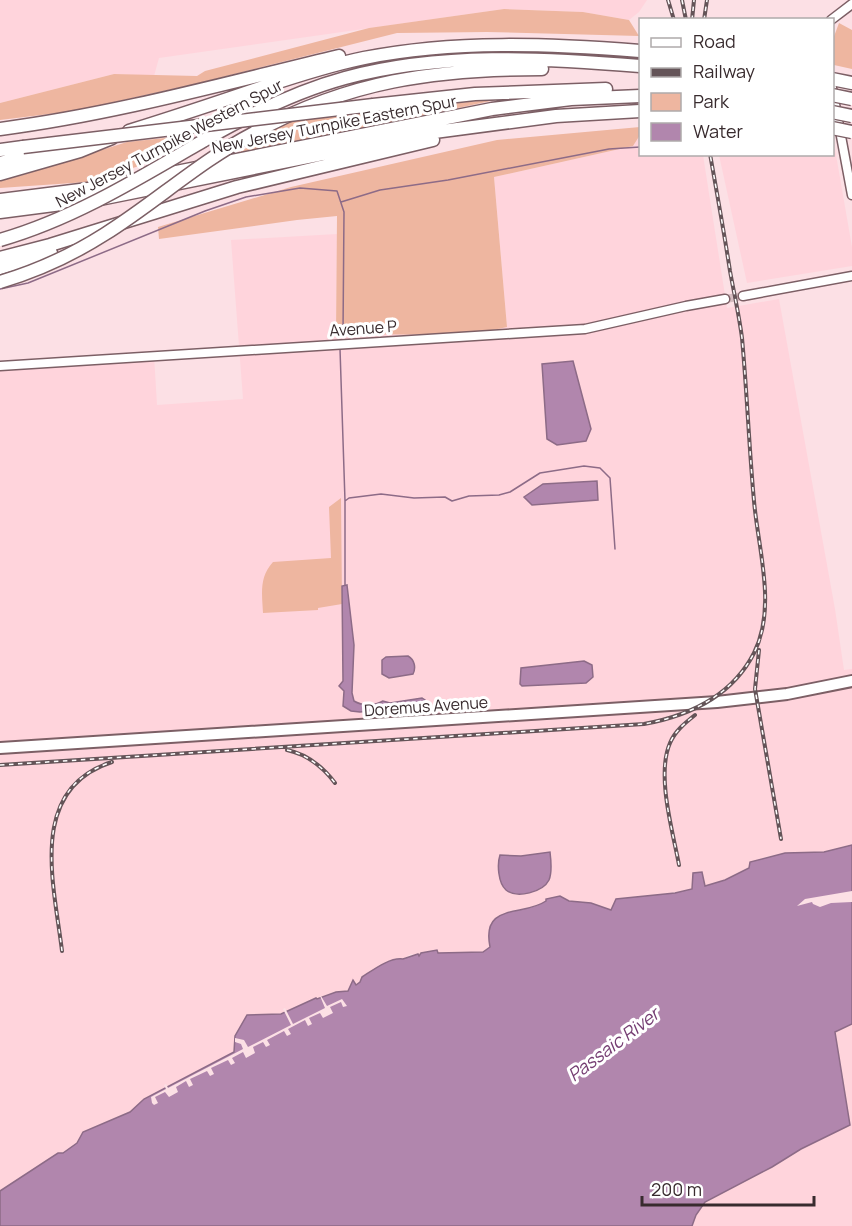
<svg xmlns="http://www.w3.org/2000/svg" width="852" height="1226" font-family="Manrope,sans-serif">
<style>
.built{fill:#ffd4dc}
.green{fill:#eeb6a0}
.water{fill:#b186ad;stroke:#8d6b87;stroke-width:1.5}
.pier{fill:#fce0e5}
.lines{fill:none;stroke-linecap:round;stroke-linejoin:round}
.stream{stroke:#8d6b87;stroke-width:1.5}
.minor-tunnel{stroke:#d5bcc0;stroke-width:8;stroke-dasharray:8 4;stroke-linecap:butt}
.minor-casing{stroke:#7c5f65;stroke-width:11}
.major-casing{stroke:#7c5f65;stroke-width:14}
.highway-casing{stroke:#7c5f65;stroke-width:15}
.minor{stroke:#fff;stroke-width:8}
.major{stroke:#fff;stroke-width:10}
.highway{stroke:#fff;stroke-width:12}
.rail-casing{stroke:#645458;stroke-width:4}
.rail{stroke:#fff;stroke-width:1.5;stroke-dasharray:4.5;stroke-linecap:butt}
.highway-bridge-casing{stroke:#7c5f65;stroke-width:15;stroke-linecap:butt}
.highway-bridge{stroke:#fff;stroke-width:12}
.labels{text-anchor:middle;dominant-baseline:central;stroke-width:6;stroke-linejoin:round;paint-order:stroke}
.street-label{font-size:16px;fill:#382b2e;stroke:#fff}
.water-label{font-size:18px;font-style:italic;fill:#753d72;stroke:#fff}
</style>
<rect width="100%" height="100%" fill="#fce0e5"/>
<path class="built" d="M 0,0 L 647,0 L 639,12 L 629,20 L 583,12 L 504,9 L 159,58 L 154,76 L 114,74 L 0,103 Z
M 640,135 L 640,154 L 703,155 L 727,308 L 779,299 L 835,609 L 844,670 L 852,669 L 852,845 L 824,852 L 769,856 L 751,862 L 749,868 L 725,880 L 705,886 L 694,873 L 693,889 L 658,895 L 611,911 L 591,903 L 569,901 L 546,901 L 536,908 L 534,907 L 509,911 L 490,947 L 483,952 L 438,953 L 437,950 L 422,953 L 421,956 L 419,956 L 411,954 L 403,959 L 398,958 L 390,961 L 362,977 L 360,982 L 356,985 L 353,981 L 349,991 L 326,995 L 316,1000 L 315,998 L 281,1014 L 247,1015 L 235,1052 L 144,1099 L 130,1112 L 83,1132 L 77,1143 L 69,1149 L 44,1162 L 0,1191 L 0,365 L 154,355 L 157,405 L 243,399 L 231,240 L 337,234 L 336,334 L 507,327 L 494,177 L 633,146 Z
M 833,149 L 835,149 L 852,247 L 852,266 L 747,283 L 719,155 L 832,154 Z
M 852,1024 L 852,1226 L 692,1226 L 696,1215 L 705,1202 L 772,1167 L 801,1149 L 850,1125 L 835,1031 Z"/>
<path class="green" d="M 504,9 L 583,12 L 629,20 L 639,36 L 487,32 L 397,33 L 199,83 L 74,111 L 0,120 L 0,103 L 114,74 L 197,76 L 205,71 L 369,28 Z
M 839,23 L 852,30 L 852,69 L 834,65 L 833,39 Z
M 505,98 L 236,155 L 285,122 Z
M 640,127 L 640,135 L 633,146 L 494,177 L 507,327 L 471,335 L 336,334 L 337,216 L 297,220 L 159,239 L 158,227 L 291,187 L 497,140 Z
M 194,135 L 136,167 L 87,182 L 0,188 L 0,180 L 23,175 L 127,142 Z
M 341,498 L 342,604 L 318,608 L 318,610 L 263,613 C 262,594 259,577 273,562 L 331,558 L 329,507 Z"/>
<path class="water" d="M 573,361 L 591,429 L 586,441 L 557,445 L 547,439 L 542,364 Z
M 597,481 L 598,500 L 532,505 L 524,497 L 543,484 Z
M 347,585 L 354,645 L 352,693 L 354,701 C 362,706 375,706 383,701 L 390,703 L 422,698 L 425,700 L 422,706 L 360,712 L 351,711 L 343,706 L 344,691 L 339,686 L 343,681 L 342,586 Z
M 408,656 C 415,660 416,668 413,674 L 389,678 L 382,674 L 382,660 L 386,657 Z
M 584,661 L 592,665 L 593,677 L 586,683 L 522,686 L 520,684 L 521,668 Z
M 852,845 L 852,1024 L 835,1032 L 850,1125 L 801,1149 L 772,1167 L 705,1202 L 696,1215 L 692,1226 L 0,1226 L 0,1191 L 58,1153 L 63,1153 L 77,1143 L 83,1132 L 130,1112 L 144,1099 L 234,1052 L 235,1036 L 247,1015 L 281,1014 L 316,998 L 317,999 L 336,992 L 348,991 L 353,980 L 356,985 L 360,982 L 362,977 C 373,970 390,957 403,959 L 418,954 L 419,956 L 421,953 L 437,950 L 438,953 L 483,952 L 490,947 C 481,902 523,917 546,901 L 546,899 L 560,896 L 569,901 L 591,903 L 611,910 L 616,899 L 675,893 L 692,889 L 693,873 L 702,872 L 705,886 L 725,880 L 749,868 L 750,862 L 785,853 L 824,852 Z
M 550,852 C 551,860 552,873 549,880 C 543,892 517,899 506,890 C 498,883 497,864 500,855 L 521,856 Z"/>
<path class="pier" d="M 852,891 L 852,902 L 831,903 L 820,907 L 813,904 L 812,902 L 797,906 L 805,899 Z
M 320,996 L 321,996 L 327,1006 L 342,999 L 347,1006 L 343,1007 L 341,1002 L 330,1007 L 333,1013 L 323,1018 L 320,1013 L 309,1018 L 312,1024 L 308,1026 L 305,1020 L 288,1029 L 291,1034 L 287,1036 L 284,1031 L 267,1040 L 270,1045 L 266,1047 L 263,1042 L 253,1047 L 255,1053 L 246,1058 L 243,1052 L 232,1058 L 235,1063 L 231,1065 L 228,1060 L 211,1068 L 214,1074 L 210,1076 L 207,1071 L 190,1079 L 193,1085 L 189,1087 L 186,1081 L 176,1087 L 178,1092 L 169,1097 L 165,1092 L 155,1097 L 158,1103 L 154,1105 L 152,1103 L 151,1097 L 166,1089 L 164,1085 L 166,1084 L 168,1088 L 243,1049 L 241,1044 L 235,1042 L 235,1038 L 244,1040 L 248,1047 L 291,1025 L 283,1009 L 285,1008 L 293,1024 L 325,1008 Z"/>
<g class="lines">
<path class="stream" d="M 341,202 L 380,190 L 448,180 L 609,149 L 640,147
M 0,289 L 28,283 L 205,211 L 246,197 L 300,188 L 337,191 L 344,212 L 343,333
M 340,349 L 345,501
M 345,585 L 345,501 L 349,498 L 381,494 L 414,498 L 445,497 L 452,501 L 469,496 L 499,495 L 510,492 L 540,473 L 584,466 L 600,468 L 610,478 L 615,549"/>
<path class="minor-tunnel" d="M 725,299 L 743,296"/>
<defs>
<path id="minor" d="M 831,20 L 852,4
M 832,88 L 852,195
M 743,296 L 852,276
M 0,366 L 585,329 L 686,306 L 725,299"/>
<path id="major" d="M 0,748 L 717,702 L 787,694 L 852,681"/>
<path id="highway" d="M 832,79 L 852,83
M 373,105 L 475,94 L 606,89
M 0,129 C 115,114 226,83 339,56
M 129,131 C 174,117 219,102 263,87 C 296,76 330,65 364,58 C 455,40 549,44 640,51
M 254,133 C 347,81 436,69 542,69
M 203,141 C 248,115 294,92 345,78 C 440,52 544,58 640,66
M 0,150 L 23,147
M 0,163 L 75,145
M 0,174 L 80,151 L 112,138
M 0,200 L 96,188 L 492,109 L 571,99 L 640,96
M 0,212 L 100,199 L 427,133 L 556,116 L 640,111
M 0,258 L 50,245 L 237,187 L 433,140
M 0,268 L 51,253"/>
</defs>
<use href="#minor" class="minor-casing"/>
<use href="#major" class="major-casing"/>
<use href="#highway" class="highway-casing"/>
<use href="#minor" class="minor"/>
<use href="#major" class="major"/>
<use href="#highway" class="highway"/>
<defs>
<path id="rail" d="M 668,0 L 674,20
M 682,0 L 686,20
M 692,20 L 694,0
M 704,20 L 707,0
M 759,650 L 755,689 L 781,839
M 287,750 C 306,754 323,767 335,783
M 0,765 L 644,724 C 688,716 732,696 754,653 C 777,607 758,549 754,501 C 749,447 747,392 742,338 C 739,315 734,293 730,271 C 724,232 717,193 710,154
M 679,865 C 673,832 656,775 670,743 C 675,731 685,723 695,715
M 62,951 C 54,884 27,789 112,762"/>
</defs>
<use href="#rail" class="rail-casing"/>
<use href="#rail" class="rail"/>
<defs>
<path id="highway-bridge" d="M 832,95 L 852,99
M 832,112 L 852,116
M 832,128 L 852,132
M 23,147 L 373,105
M 0,240 C 73,219 138,179 203,141
M 0,282 C 37,271 72,255 105,234 C 156,202 200,161 254,133"/>
</defs>
<use href="#highway-bridge" class="highway-bridge-casing"/>
<use href="#highway-bridge" class="highway-bridge"/>
</g>
<g class="labels">
<g class="street-label">
<text transform="translate(334 124) rotate(-11)">New Jersey Turnpike Eastern Spur</text>
<text transform="translate(169 143) rotate(-28)">New Jersey Turnpike Western Spur</text>
<text transform="translate(363 328) rotate(-4)">Avenue P</text>
<text transform="translate(426 706) rotate(-4)">Doremus Avenue</text>
</g>
<g class="water-label">
<text transform="translate(613 1044) rotate(-37)">Passaic River</text>
</g>
</g>
<rect x="639" y="18" width="195" height="138" fill="#ffffff" stroke="#afaaab" stroke-width="1.5"/>
<rect x="651" y="38" width="30" height="9" fill="#ffffff" stroke="#afaaab" stroke-width="1.5"/>
<text x="693" y="48" font-size="18" fill="#382b2e">Road</text>
<rect x="651" y="68" width="30" height="9" fill="#645458" stroke="#afaaab" stroke-width="1.5"/>
<text x="693" y="78" font-size="18" fill="#382b2e">Railway</text>
<rect x="651" y="93" width="30" height="18" fill="#eeb6a0" stroke="#afaaab" stroke-width="1.5"/>
<text x="693" y="108" font-size="18" fill="#382b2e">Park</text>
<rect x="651" y="123" width="30" height="18" fill="#b186ad" stroke="#afaaab" stroke-width="1.5"/>
<text x="693" y="138" font-size="18" fill="#382b2e">Water</text>
<path d="M642 1196v9h172v-9" fill="none" stroke="#382b2e" stroke-width="3"/>
<text x="651" y="1196" font-size="18" fill="#382b2e" stroke="#ffffff" stroke-width="4.5" paint-order="stroke">200 m</text>
</svg>
